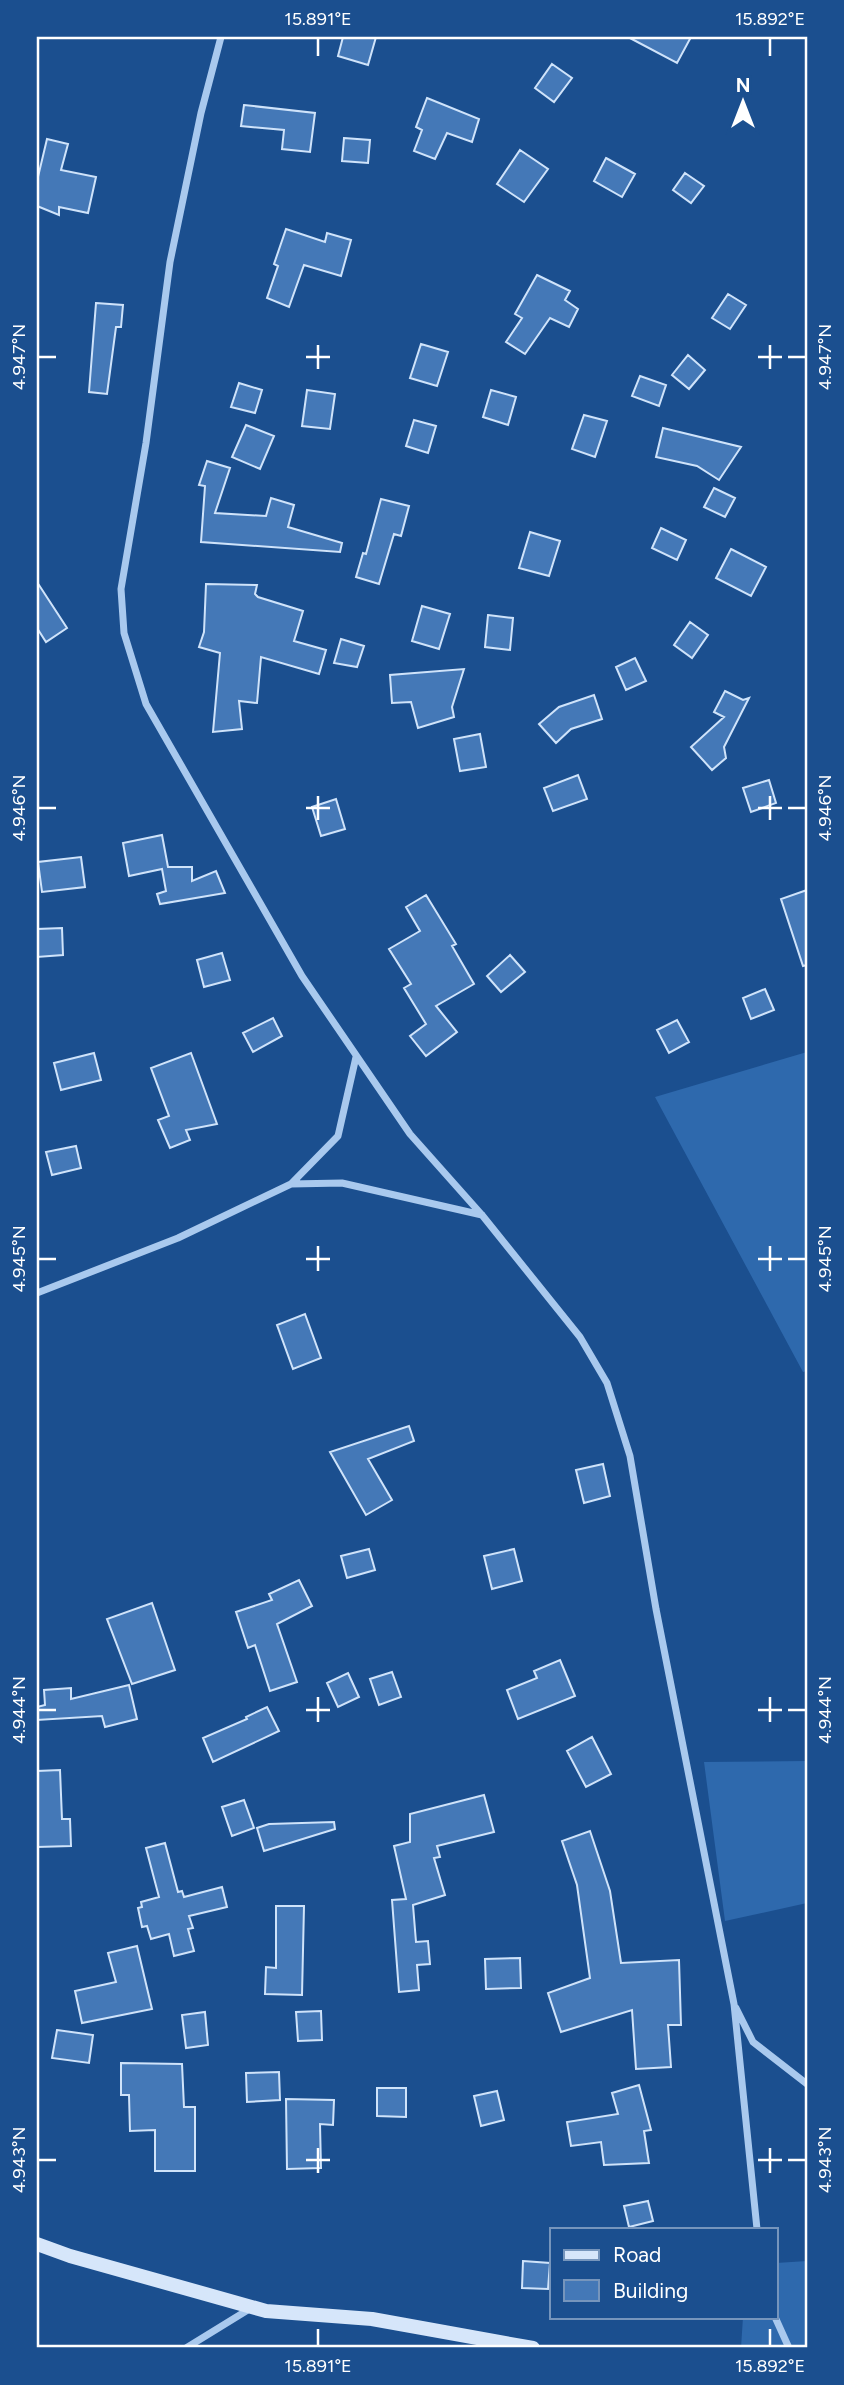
<svg xmlns="http://www.w3.org/2000/svg" width="844" height="2385" font-family="Figtree,sans-serif">
<style>
.grass{fill:#2e69ad}
.building{fill:#4478b7;stroke:#cfe3fa;stroke-width:2}
.lines{fill:none;stroke-linecap:round;stroke-linejoin:round}
.street{stroke:#a9c9ee;stroke-width:7}
.secondary{stroke:#d6e6fa;stroke-width:14}
.ticks{fill:none;stroke:#fff;stroke-width:2.5}
.neatline{fill:none;stroke:#fff;stroke-width:2.5}
.ticks-label{font-size:18px;text-anchor:middle;fill:#fff}
</style>
<rect width="100%" height="100%" fill="#1b4f8f"/>
<path class="grass" d="M 807,1052 L 807,1371 L 803,1372 L 655,1097 Z
M 807,1761 L 807,1903 L 725,1921 L 704,1762 Z
M 807,2261 L 807,2348 L 741,2348 L 743,2317 L 776,2317 L 776,2263 Z"/>
<path class="building" d="M 343,37 L 376,37 L 368,65 L 338,56 Z
M 628,37 L 691,37 L 677,63 Z
M 552,64 L 572,78 L 554,102 L 535,88 Z
M 427,98 L 479,119 L 472,142 L 447,133 L 435,159 L 414,151 L 422,130 L 416,127 Z
M 244,105 L 315,113 L 310,152 L 282,149 L 284,130 L 241,126 Z
M 344,138 L 370,140 L 368,163 L 342,161 Z
M 47,139 L 68,144 L 61,170 L 96,177 L 88,213 L 59,207 L 59,215 L 37,206 L 37,181 Z
M 520,150 L 548,169 L 524,202 L 497,184 Z
M 606,158 L 635,174 L 622,197 L 594,181 Z
M 685,173 L 704,186 L 691,203 L 673,190 Z
M 286,229 L 325,242 L 327,233 L 351,240 L 341,276 L 304,265 L 289,307 L 267,298 L 278,266 L 274,264 Z
M 537,275 L 570,291 L 565,300 L 578,309 L 569,327 L 550,318 L 525,354 L 506,342 L 522,318 L 515,314 Z
M 728,294 L 746,305 L 730,329 L 712,318 Z
M 96,303 L 123,305 L 121,327 L 116,327 L 107,394 L 89,392 Z
M 421,344 L 448,352 L 437,386 L 410,378 Z
M 688,355 L 705,370 L 689,389 L 672,375 Z
M 640,376 L 666,385 L 659,406 L 632,396 Z
M 239,383 L 262,390 L 255,413 L 231,407 Z
M 307,390 L 335,394 L 330,429 L 302,426 Z
M 491,390 L 516,397 L 508,425 L 483,417 Z
M 584,415 L 607,421 L 595,457 L 572,449 Z
M 414,420 L 436,426 L 428,453 L 406,446 Z
M 246,425 L 274,436 L 260,469 L 232,457 Z
M 663,428 L 741,447 L 719,480 L 697,466 L 656,457 Z
M 207,461 L 230,468 L 215,513 L 266,516 L 271,498 L 294,505 L 288,527 L 342,543 L 340,552 L 201,542 L 205,486 L 199,485 Z
M 714,488 L 735,498 L 725,517 L 704,507 Z
M 381,499 L 409,506 L 401,536 L 394,534 L 379,584 L 356,577 L 363,553 L 366,554 Z
M 661,528 L 686,540 L 677,560 L 652,548 Z
M 530,532 L 560,541 L 549,576 L 519,568 Z
M 731,549 L 766,567 L 751,596 L 716,578 Z
M 37,582 L 67,628 L 46,642 L 37,628 Z
M 206,584 L 257,585 L 255,594 L 258,597 L 303,611 L 294,641 L 326,650 L 319,674 L 261,657 L 257,703 L 239,701 L 242,729 L 213,732 L 220,653 L 199,647 L 204,632 Z
M 422,606 L 450,614 L 439,649 L 412,641 Z
M 488,615 L 513,618 L 510,650 L 485,647 Z
M 690,622 L 708,635 L 692,658 L 674,645 Z
M 341,639 L 364,646 L 357,667 L 334,663 Z
M 635,658 L 646,681 L 626,690 L 616,667 Z
M 464,669 L 452,707 L 454,717 L 418,728 L 411,702 L 392,703 L 390,675 Z
M 725,691 L 743,700 L 749,698 L 724,747 L 726,758 L 712,770 L 691,747 L 724,717 L 714,712 Z
M 594,695 L 602,719 L 571,729 L 556,743 L 539,724 L 559,707 Z
M 480,734 L 486,767 L 460,771 L 454,739 Z
M 578,775 L 587,799 L 553,811 L 544,788 Z
M 769,780 L 776,803 L 751,812 L 743,788 Z
M 336,799 L 345,829 L 321,836 L 312,807 Z
M 162,835 L 168,867 L 192,867 L 192,881 L 216,871 L 225,893 L 160,904 L 157,894 L 166,891 L 162,869 L 129,876 L 123,843 Z
M 81,857 L 85,887 L 42,892 L 38,862 Z
M 807,890 L 807,965 L 803,966 L 781,899 Z
M 426,895 L 456,944 L 452,946 L 474,984 L 436,1006 L 457,1032 L 426,1056 L 410,1036 L 426,1024 L 404,988 L 411,984 L 389,949 L 420,931 L 406,907 Z
M 62,928 L 63,955 L 37,957 L 37,929 Z
M 222,953 L 230,980 L 204,987 L 197,960 Z
M 510,955 L 525,972 L 501,992 L 487,976 Z
M 765,989 L 774,1010 L 751,1019 L 743,998 Z
M 273,1018 L 282,1036 L 253,1052 L 243,1033 Z
M 677,1020 L 689,1042 L 669,1053 L 657,1030 Z
M 94,1053 L 101,1080 L 61,1090 L 54,1063 Z
M 191,1053 L 217,1124 L 186,1130 L 190,1140 L 170,1148 L 158,1120 L 169,1116 L 151,1068 Z
M 76,1146 L 81,1168 L 52,1175 L 46,1152 Z
M 305,1314 L 321,1358 L 293,1369 L 277,1325 Z
M 409,1426 L 414,1441 L 368,1459 L 392,1500 L 366,1515 L 330,1452 Z
M 603,1464 L 610,1496 L 584,1503 L 576,1470 Z
M 369,1549 L 375,1570 L 347,1578 L 341,1556 Z
M 514,1549 L 522,1581 L 492,1589 L 484,1556 Z
M 299,1580 L 312,1606 L 277,1624 L 297,1682 L 270,1691 L 255,1645 L 248,1648 L 236,1612 L 272,1600 L 269,1594 Z
M 152,1603 L 175,1670 L 132,1684 L 107,1619 Z
M 560,1660 L 575,1696 L 518,1719 L 507,1690 L 537,1678 L 534,1671 Z
M 392,1672 L 401,1697 L 379,1705 L 370,1679 Z
M 348,1673 L 359,1697 L 338,1707 L 327,1683 Z
M 129,1685 L 137,1719 L 105,1727 L 102,1716 L 37,1720 L 37,1707 L 45,1705 L 44,1690 L 71,1688 L 71,1699 Z
M 267,1707 L 279,1731 L 213,1762 L 203,1738 L 247,1719 L 246,1717 Z
M 592,1737 L 611,1774 L 586,1787 L 567,1751 Z
M 60,1770 L 62,1819 L 70,1819 L 71,1846 L 37,1847 L 37,1771 Z
M 484,1795 L 494,1832 L 437,1846 L 440,1857 L 434,1858 L 445,1895 L 413,1905 L 416,1942 L 428,1941 L 430,1964 L 417,1965 L 419,1990 L 399,1992 L 392,1900 L 406,1899 L 394,1846 L 410,1842 L 410,1814 Z
M 244,1800 L 254,1828 L 232,1836 L 222,1807 Z
M 334,1822 L 335,1829 L 264,1851 L 257,1828 L 269,1824 Z
M 590,1831 L 610,1891 L 621,1963 L 679,1960 L 681,2025 L 668,2025 L 671,2067 L 636,2069 L 632,2010 L 561,2032 L 548,1993 L 590,1978 L 577,1885 L 562,1841 Z
M 165,1843 L 178,1892 L 182,1891 L 184,1897 L 222,1887 L 227,1907 L 189,1916 L 193,1928 L 188,1929 L 194,1951 L 174,1956 L 169,1934 L 151,1939 L 147,1926 L 142,1927 L 138,1908 L 142,1907 L 141,1902 L 159,1897 L 146,1848 Z
M 276,1906 L 304,1906 L 302,1995 L 265,1994 L 266,1967 L 276,1968 Z
M 137,1946 L 152,2009 L 82,2023 L 75,1991 L 116,1982 L 108,1953 Z
M 520,1958 L 521,1988 L 486,1989 L 485,1959 Z
M 321,2011 L 322,2040 L 298,2041 L 296,2012 Z
M 205,2012 L 208,2045 L 186,2048 L 182,2015 Z
M 57,2030 L 93,2035 L 89,2063 L 52,2058 Z
M 121,2063 L 182,2064 L 184,2107 L 195,2107 L 195,2171 L 155,2171 L 155,2130 L 130,2131 L 129,2095 L 121,2095 Z
M 279,2072 L 280,2100 L 247,2102 L 246,2073 Z
M 639,2085 L 651,2130 L 644,2131 L 649,2163 L 604,2165 L 601,2142 L 571,2146 L 567,2122 L 618,2114 L 612,2093 Z
M 377,2088 L 406,2088 L 406,2117 L 377,2116 Z
M 497,2091 L 504,2120 L 481,2126 L 474,2096 Z
M 286,2099 L 334,2100 L 333,2125 L 320,2124 L 321,2168 L 287,2169 Z
M 648,2201 L 653,2221 L 629,2227 L 624,2206 Z
M 523,2261 L 550,2263 L 548,2289 L 522,2288 Z"/>
<g class="lines">
<path class="street" d="M 221,37 L 201,113 L 170,262 L 146,443 L 121,589 L 124,633 L 146,704 L 302,976 L 410,1134 L 482,1215 L 580,1337 L 607,1383 L 630,1456 L 656,1609 L 734,2004 L 757,2229
M 291,1184 L 342,1183 L 482,1215
M 37,1293 L 178,1238 L 291,1184 L 338,1136 L 356,1057
M 736,2008 L 753,2042 L 807,2084
M 775,2317 L 789,2348
M 186,2348 L 251,2308"/>
<path class="secondary" d="M 37,2244 L 70,2256 L 266,2311 L 372,2319 L 533,2348"/>
</g>
<path class="ticks" d="M 318,38 L 318,56M 770,38 L 770,56M 318,345 L 318,369M 770,345 L 770,369M 38,357 L 56,357M 306,357 L 330,357M 758,357 L 782,357M 788,357 L 806,357M 318,796 L 318,820M 770,796 L 770,820M 38,808 L 56,808M 306,808 L 330,808M 758,808 L 782,808M 788,808 L 806,808M 318,1246 L 318,1271M 770,1246 L 770,1271M 38,1259 L 56,1259M 306,1259 L 330,1259M 758,1259 L 782,1259M 788,1259 L 806,1259M 318,1697 L 318,1722M 770,1697 L 770,1722M 38,1710 L 56,1710M 306,1710 L 330,1710M 758,1710 L 782,1710M 788,1710 L 806,1710M 318,2148 L 318,2173M 770,2148 L 770,2173M 38,2160 L 56,2160M 306,2160 L 330,2160M 758,2160 L 782,2160M 788,2160 L 806,2160M 318,2329 L 318,2346M 770,2329 L 770,2346"/>
<rect width="844" height="2385" fill="none" stroke="#1b4f8f" stroke-width="77"/>
<rect x="550" y="2228" width="228" height="91" fill="#1b4f8f" stroke="#7695bc" stroke-width="2"/>
<rect x="564" y="2250" width="35" height="10" fill="#d6e6fa" stroke="#7695bc" stroke-width="2"/>
<text x="613" y="2262" font-size="21" fill="#ffffff">Road</text>
<rect x="564" y="2280" width="35" height="21" fill="#4478b7" stroke="#7695bc" stroke-width="2"/>
<text x="613" y="2298" font-size="21" fill="#ffffff">Building</text>
<g transform="translate(743 102)" stroke="#1b4f8f" stroke-width="5" paint-order="stroke">
<path d="M0-5L12 26L0 18L-12 26Z" fill="#ffffff"/>
<text y="-10" font-size="19" font-weight="bold" text-anchor="middle" fill="#ffffff">N</text>
</g>
<rect x="38" y="38" width="768" height="2308" class="neatline"/>
<g class="ticks-label">
<text x="318" y="25">15.891°E</text>
<text x="770" y="25">15.892°E</text>
<text transform="translate(19 357) rotate(-90)" y="6">4.947°N</text>
<text transform="translate(825 357) rotate(-90)" y="6">4.947°N</text>
<text transform="translate(19 808) rotate(-90)" y="6">4.946°N</text>
<text transform="translate(825 808) rotate(-90)" y="6">4.946°N</text>
<text transform="translate(19 1259) rotate(-90)" y="6">4.945°N</text>
<text transform="translate(825 1259) rotate(-90)" y="6">4.945°N</text>
<text transform="translate(19 1710) rotate(-90)" y="6">4.944°N</text>
<text transform="translate(825 1710) rotate(-90)" y="6">4.944°N</text>
<text transform="translate(19 2160) rotate(-90)" y="6">4.943°N</text>
<text transform="translate(825 2160) rotate(-90)" y="6">4.943°N</text>
<text x="318" y="2372">15.891°E</text>
<text x="770" y="2372">15.892°E</text>
</g>
</svg>
